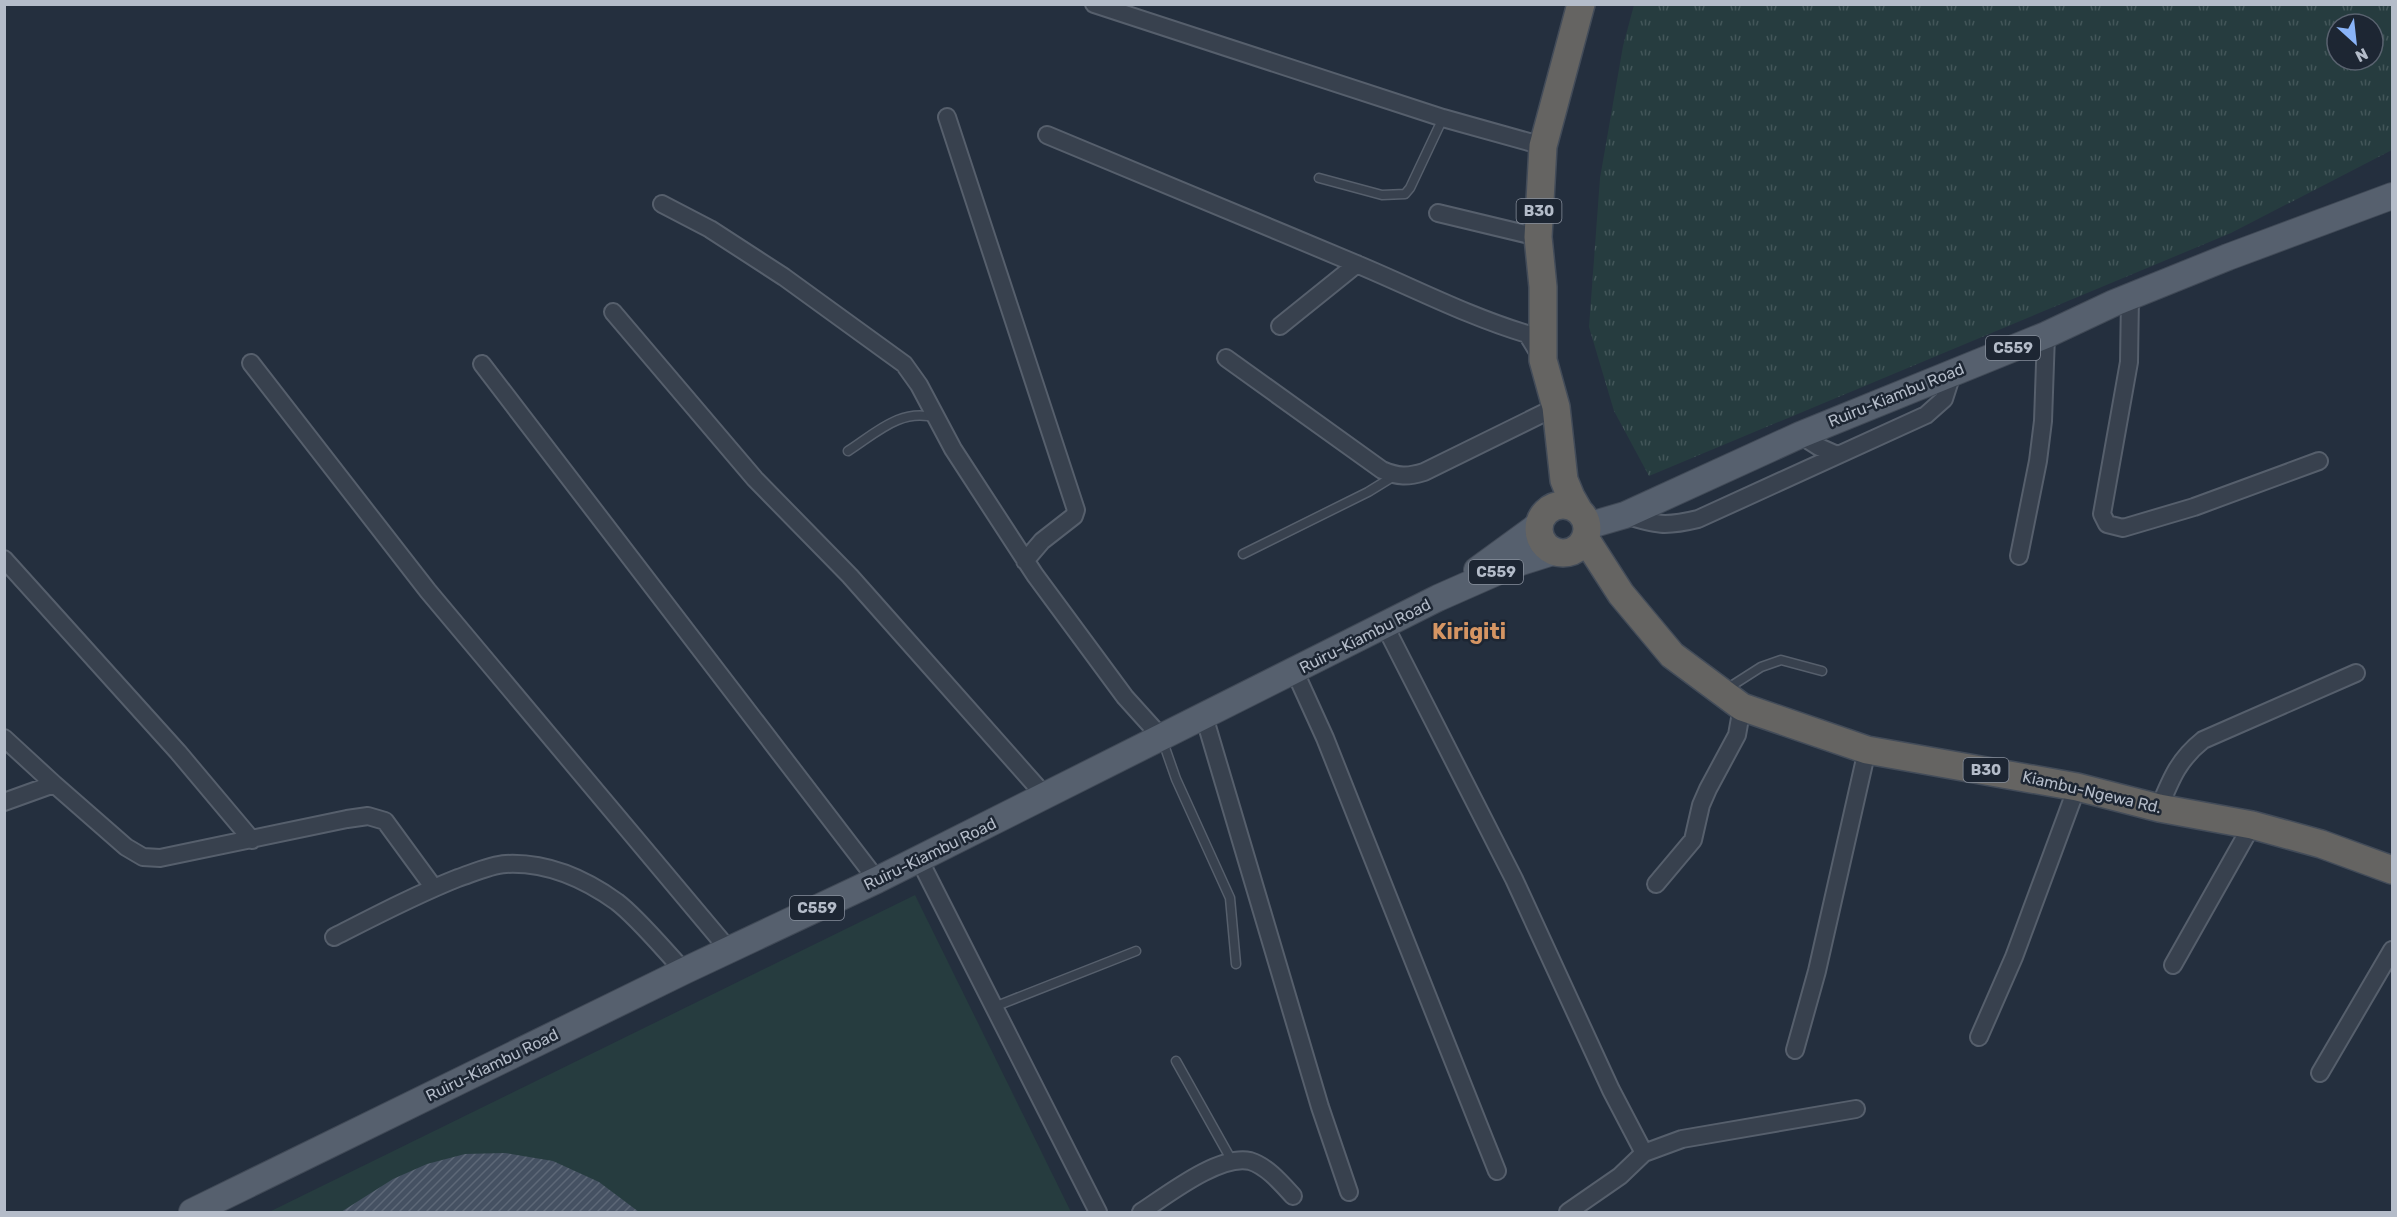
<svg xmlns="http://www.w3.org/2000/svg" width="2397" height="1217" font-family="Rubik,sans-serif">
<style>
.grass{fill:url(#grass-tufts);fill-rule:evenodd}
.pitch{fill:#263c3f}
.building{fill:url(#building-hatch)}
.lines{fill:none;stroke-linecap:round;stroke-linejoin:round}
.service-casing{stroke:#565f6c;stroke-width:11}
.minor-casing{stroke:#565f6c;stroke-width:20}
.primary-casing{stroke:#414a57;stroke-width:28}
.trunk-casing{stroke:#434c59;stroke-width:30}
.service{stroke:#38414e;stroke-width:8}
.minor{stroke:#38414e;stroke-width:16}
.primary{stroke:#56606e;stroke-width:26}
.trunk{stroke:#656462;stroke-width:27}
.labels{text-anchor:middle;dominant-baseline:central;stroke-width:5;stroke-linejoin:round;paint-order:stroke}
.shield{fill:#1d2633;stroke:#878f9c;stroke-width:1.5}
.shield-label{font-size:15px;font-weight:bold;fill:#b4bcc9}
.street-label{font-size:16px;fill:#b4bcc9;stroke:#1d2633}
.district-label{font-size:22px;font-weight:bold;fill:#d59563;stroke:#1d2633}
</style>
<defs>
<pattern id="grass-tufts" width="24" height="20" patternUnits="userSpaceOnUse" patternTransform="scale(1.5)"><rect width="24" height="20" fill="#263c3f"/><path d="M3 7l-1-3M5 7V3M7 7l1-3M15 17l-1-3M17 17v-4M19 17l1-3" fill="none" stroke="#435659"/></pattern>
<pattern id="building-hatch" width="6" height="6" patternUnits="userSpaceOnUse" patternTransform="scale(1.5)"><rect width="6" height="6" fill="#455162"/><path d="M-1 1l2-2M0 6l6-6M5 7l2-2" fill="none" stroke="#5d6877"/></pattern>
</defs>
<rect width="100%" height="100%" fill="#242f3e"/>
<path class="grass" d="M 1634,5 L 2392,5 L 2392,150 L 2231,233 L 1649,476 L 1614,411 L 1589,327 L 1600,178 L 1623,46 ZM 2337,24 L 2373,24 L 2373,60 L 2337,60 Z"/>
<path class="pitch" d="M 915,895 L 1071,1212 L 269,1212 Z"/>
<path class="building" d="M 505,1153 L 553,1161 L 599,1182 L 639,1212 L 341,1212 L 393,1179 L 427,1164 L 465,1154 Z"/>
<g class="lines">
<defs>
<path id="service" d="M 1319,178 L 1382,195 L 1405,194 L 1410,188 L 1443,118
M 848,451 C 875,434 901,407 936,418
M 1243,554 L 1368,492 L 1394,476
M 1725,690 L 1761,667 L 1781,660 L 1822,671
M 1162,739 L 1176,779 L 1230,898 L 1236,964
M 994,1007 L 1136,951
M 1176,1061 L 1232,1161"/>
<path id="minor" d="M 1094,4 L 1443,118 L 1543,146
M 947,117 L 1076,510 L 1074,516 L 1042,541 L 1025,561
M 1047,135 C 1150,178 1252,220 1354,263 C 1412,287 1467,316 1527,334 L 1541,357
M 662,204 L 710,229 L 784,277 L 904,364 L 919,385 L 953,449 L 1035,575 L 1125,697 L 1162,738
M 1438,213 L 1538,237
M 2130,297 L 2129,362 L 2102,514 L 2107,524 L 2123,528 L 2194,507 L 2319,461
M 613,312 L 755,479 L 850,576 L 1046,797
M 1280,326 L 1357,264
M 1226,358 L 1382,470 C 1398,477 1408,477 1424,472 L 1556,407
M 251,363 L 428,591 L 729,950
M 482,364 L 877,880
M 1800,435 L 1819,447 L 1837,455
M 1625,515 C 1656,525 1665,527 1698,519 L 1926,415 L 1944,399 L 1953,371
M 2019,556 L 2038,461 L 2043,421 L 2046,335
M 4,559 L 178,752 L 252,840
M 1385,626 L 1514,879 L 1611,1090 L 1644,1153 L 1620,1176 L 1568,1212
M 1295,672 L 1325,738 L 1497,1171
M 1204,716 L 1320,1107 L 1349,1192
M 4,738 L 54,784
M 4,802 L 54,784 L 126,847 L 143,857 L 160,858 L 347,819 L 368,816 L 385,821 L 434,888
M 2159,808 C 2171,779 2178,760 2203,740 L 2356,673
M 919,859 L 1098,1212
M 1656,884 L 1693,840 L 1701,805 L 1708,789 L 1737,735 L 1742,707
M 334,937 C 375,916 415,895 458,878 C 473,873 490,865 506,864 C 547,862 585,879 617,902 C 638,918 665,951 684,971
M 2173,965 L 2252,825
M 1979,1037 L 2014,957 L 2077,787
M 1795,1050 L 1817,971 L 1867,750
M 2320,1073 L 2392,950
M 1644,1153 L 1682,1139 L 1856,1109
M 1141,1212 C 1166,1196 1219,1154 1250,1161 C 1267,1166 1282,1184 1293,1196"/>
<path id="primary" d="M 1587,526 L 1625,515 L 1800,435 L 2046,335 L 2114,303 L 2228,257 L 2392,196
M 1477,570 L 1540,524
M 192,1212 L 684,971 L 877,880 L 1438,598 L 1515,564 L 1556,551"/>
<path id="trunk" d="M1539 529a24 24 0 1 1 48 0a24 24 0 1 1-48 0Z
M 1579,511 L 1571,497 L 1564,480 L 1556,407 L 1543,360 L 1543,287 L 1538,237 L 1543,146 L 1581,4
M 1585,538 L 1621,594 L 1672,655 L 1742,707 L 1867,750 L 2077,787 L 2159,808 L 2252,825 L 2321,844 L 2392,870"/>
</defs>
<use href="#service" class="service-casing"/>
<use href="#minor" class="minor-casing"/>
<use href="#primary" class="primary-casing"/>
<use href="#trunk" class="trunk-casing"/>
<use href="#service" class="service"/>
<use href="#minor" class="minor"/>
<use href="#primary" class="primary"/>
<use href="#trunk" class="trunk"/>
</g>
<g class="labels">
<g class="shield">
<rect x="1516.5" y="199" width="45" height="24" rx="4.5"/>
<rect x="1986" y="336" width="54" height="24" rx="4.5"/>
<rect x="1469" y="560" width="54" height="24" rx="4.5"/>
<rect x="1963.5" y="758" width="45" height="24" rx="4.5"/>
<rect x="790" y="896" width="54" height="24" rx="4.5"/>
</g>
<g class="shield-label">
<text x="1539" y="211">B30</text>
<text x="2013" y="348">C559</text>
<text x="1496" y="572">C559</text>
<text x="1986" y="770">B30</text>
<text x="817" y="908">C559</text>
</g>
<g class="street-label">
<text transform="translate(1896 395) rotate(-22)">Ruiru-Kiambu Road</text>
<text transform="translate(1365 636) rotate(-27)">Ruiru-Kiambu Road</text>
<text transform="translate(2092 792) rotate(13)">Kiambu-Ngewa Rd.</text>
<text transform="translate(930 854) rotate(-26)">Ruiru-Kiambu Road</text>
<text transform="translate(492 1065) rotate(-26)">Ruiru-Kiambu Road</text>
</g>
<g class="district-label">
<text x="1469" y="631">Kirigiti</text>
</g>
</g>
<rect width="2397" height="1217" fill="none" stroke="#b4bcc9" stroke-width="12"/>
<g transform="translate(2355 42) rotate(153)"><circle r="28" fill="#1d2633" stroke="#59626f" stroke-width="1.5"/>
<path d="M0-4.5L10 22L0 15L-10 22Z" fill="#8ab4f8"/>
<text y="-9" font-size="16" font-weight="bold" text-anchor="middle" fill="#b4bcc9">N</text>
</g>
</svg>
